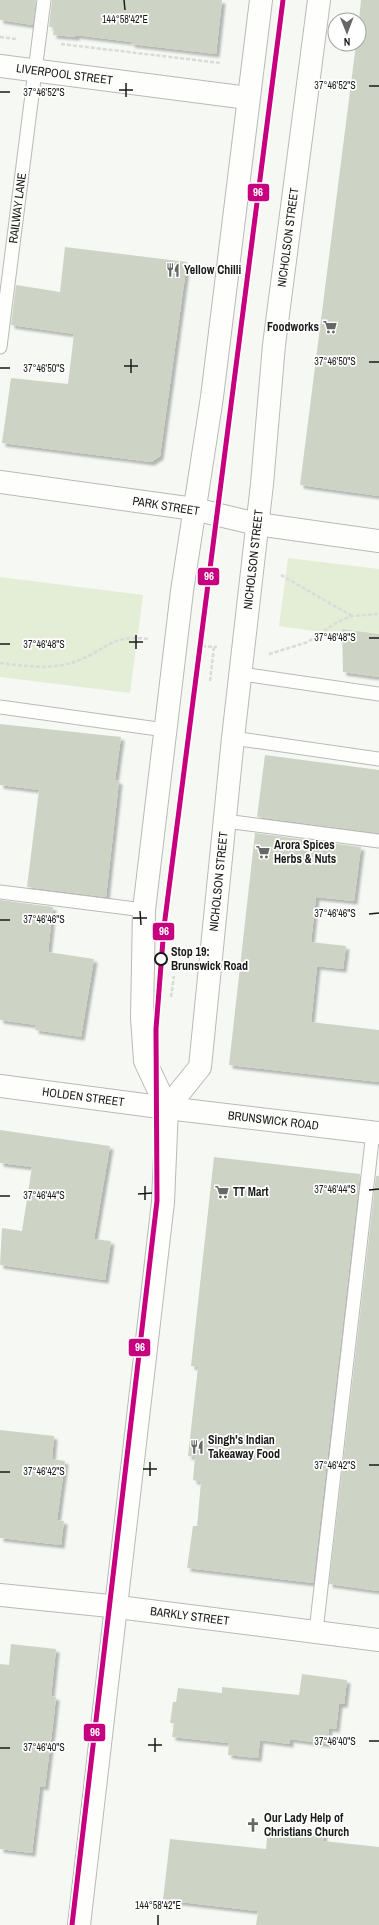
<svg xmlns="http://www.w3.org/2000/svg" width="379" height="1925" font-family="'Archivo Narrow',sans-serif">
<style>
.green{fill:#e4eed6}
.building{fill:#ced4c5;filter:url(#shadow)}
.lines{fill:none;stroke-linecap:round;stroke-linejoin:round}
.lane-casing{stroke:#b9bab7;stroke-width:15}
.street-casing{stroke:#b9bab7;stroke-width:24}
.secondary-casing{stroke:#b9bab7;stroke-width:24}
.primary-casing{stroke:#b9bab7;stroke-width:24}
.path{stroke:#dadada;stroke-width:2.5;stroke-dasharray:4 2;stroke-linecap:butt}
.lane{stroke:#fefefd;stroke-width:13}
.street{stroke:#fefefd;stroke-width:22}
.secondary{stroke:#fefefd;stroke-width:22}
.primary{stroke:#fefefd;stroke-width:22}
.tram-1-casing{stroke:#fff;stroke-width:8}
.tram-1{stroke:#c6007e;stroke-width:5}
.ticks{fill:none;stroke:#191a18;stroke-width:1.5}
.stop-dot{fill:#fff;stroke:#191a18;stroke-width:2}
.labels{text-anchor:middle;dominant-baseline:central;stroke-width:3.5;stroke-linejoin:round;paint-order:stroke}
.street-label{font-size:12px;fill:#191a18;stroke:#fff}
.poi-label{font-size:12px;font-weight:bold;fill:#191a18;stroke:#fff;text-anchor:start}
.stop-label{font-size:12px;font-weight:bold;fill:#191a18;stroke:#fff;text-anchor:start}
.ticks-label{font-size:10px;text-anchor:middle;fill:#191a18;stroke:#fff;stroke-width:3.5;stroke-linejoin:round;paint-order:stroke}
.line-badge{stroke:#fff;stroke-width:1.5}
.badge-label{font-size:11px;text-anchor:middle;font-weight:bold;fill:#fff}
</style>
<defs>
<filter id="shadow"><feDropShadow dx="3.5" dy="3.5" stdDeviation="1" flood-color="#0004"/></filter>
</defs>
<rect width="100%" height="100%" fill="#f6f8f3"/>
<path class="green" d="M 288,558 L 379,569 L 379,634 L 342,629 L 341,635 L 279,626 Z
M 0,577 L 143,595 L 130,693 L 0,677 Z"/>
<path class="building" d="M 0,0 L 36,0 L 33,25 L 0,20 Z
M 52,0 L 222,0 L 216,54 L 131,44 L 132,42 L 76,35 L 76,37 L 53,35 L 54,27 L 49,27 Z
M 361,0 L 379,0 L 379,496 L 300,485 L 356,44 L 359,44 L 359,20 Z
M 65,247 L 187,262 L 160,456 L 151,462 L 2,443 L 11,378 L 68,384 L 74,334 L 11,325 L 16,285 L 60,292 Z
M 342,629 L 379,634 L 379,677 L 343,672 Z
M 0,724 L 121,737 L 115,780 L 119,781 L 106,897 L 27,887 L 39,790 L 0,785 Z
M 265,755 L 379,770 L 379,833 L 257,817 Z
M 255,833 L 361,847 L 354,901 L 316,897 L 311,942 L 346,946 L 343,969 L 317,966 L 311,1022 L 379,1030 L 379,1082 L 229,1065 Z
M 0,900 L 53,907 L 48,952 L 94,959 L 81,1037 L 35,1030 L 36,1025 L 0,1020 Z
M 0,1130 L 110,1146 L 94,1239 L 111,1241 L 105,1280 L 0,1265 L 2,1228 L 22,1231 L 32,1167 L 0,1163 Z
M 214,1157 L 360,1174 L 313,1583 L 187,1568 L 193,1526 L 197,1526 L 201,1482 L 193,1480 L 195,1457 L 188,1456 L 198,1367 L 191,1366 Z
M 376,1176 L 379,1176 L 379,1591 L 329,1584 Z
M 0,1430 L 54,1436 L 52,1459 L 65,1461 L 57,1520 L 64,1521 L 61,1545 L 0,1538 Z
M 11,1644 L 56,1649 L 51,1696 L 56,1697 L 53,1724 L 45,1787 L 40,1786 L 32,1853 L 0,1849 L 0,1664 L 9,1665 Z
M 302,1674 L 347,1680 L 344,1704 L 339,1704 L 336,1729 L 329,1728 L 327,1744 L 290,1739 L 290,1744 L 260,1740 L 258,1758 L 228,1755 L 229,1743 L 172,1737 L 174,1723 L 170,1723 L 173,1702 L 176,1702 L 178,1688 L 222,1693 L 222,1687 L 299,1695 Z
M 268,1827 L 324,1833 L 323,1841 L 379,1847 L 379,1925 L 256,1925 L 258,1911 L 163,1900 L 170,1839 L 266,1849 Z"/>
<g class="lines">
<defs>
<g id="lane">
<path id="s1" d="M 0,347 L 44,0"/>
<path d="M 242,674 L 379,694"/>
<path d="M 0,707 L 165,730"/>
<path d="M 233,738 L 379,759"/>
<path d="M 225,821 L 379,841"/>
<path d="M 0,892 L 144,910"/>
<path d="M 316,1631 L 373,1132"/>
</g>
<g id="street">
<path id="s2" d="M 0,66 L 248,98"/>
<path d="M 0,482 L 194,509"/>
<path id="s3" d="M 0,1595 L 110,1606 L 379,1640"/>
</g>
<g id="secondary">
<path d="M 194,509 L 257,524 L 379,541"/>
<path id="s4" d="M 0,1086 L 167,1108"/>
</g>
<g id="primary">
<path id="s5" d="M 167,1108 L 200,1067 L 233,738 L 262,484 L 274,345 L 319,0"/>
<path id="s6" d="M 167,1108 L 379,1133"/>
<path d="M 79,1925 L 163,1202 L 167,1108 L 145,1061 L 142,1018 L 144,910 L 182,591 L 212,397 L 261,0"/>
</g>
</defs>
<use href="#lane" class="lane-casing"/>
<use href="#street" class="street-casing"/>
<use href="#secondary" class="secondary-casing"/>
<use href="#primary" class="primary-casing"/>
<path class="path" d="M 0,37 L 16,39
M 61,44 L 221,63
M 281,575 L 352,616
M 202,646 L 217,647
M 269,654 L 308,642 L 337,622 L 352,616 L 379,614
M 0,663 C 25,666 50,670 74,662 C 107,651 108,634 149,639
M 210,681 L 214,647
M 171,997 L 174,976"/>
<use href="#lane" class="lane"/>
<use href="#street" class="street"/>
<use href="#secondary" class="secondary"/>
<use href="#primary" class="primary"/>
<defs>
<path id="tram-1" d="M 72,1925 L 157,1201 L 156,1029 L 164,927 L 283,0"/>
</defs>
<use href="#tram-1" class="tram-1-casing"/>
<use href="#tram-1" class="tram-1"/>
</g>
<path class="ticks" d="M 124,0 L 125,10M 126,83 L 126,97M 369,86 L 379,86M 119,90 L 133,90M 0,92 L 10,92M 131,359 L 131,373M 369,362 L 379,362M 124,366 L 138,366M 0,368 L 10,368M 136,635 L 136,649M 369,638 L 379,638M 129,642 L 143,642M 0,644 L 10,644M 140,911 L 141,925M 369,914 L 379,913M 133,918 L 147,918M 0,920 L 10,920M 145,1186 L 145,1200M 369,1190 L 379,1189M 138,1194 L 152,1193M 0,1196 L 10,1196M 150,1462 L 150,1476M 369,1465 L 379,1465M 143,1469 L 157,1469M 0,1472 L 10,1472M 155,1738 L 155,1752M 369,1741 L 379,1741M 148,1745 L 162,1745M 0,1748 L 10,1748M 158,1915 L 158,1925"/>
<defs>
<symbol id="restaurant-bare" viewBox="-9 -9 18 18"><path d="M-5-6h1v4h1v-4h1v4h1v-4h1v5L-1.5 .5V6h-2V.5L-5-1ZM5-6V6H3V1.5H1.5Q1.5-4 5-6Z" fill="#666865" stroke="#fff" stroke-width="2.5" paint-order="stroke"/></symbol>
<symbol id="supermarket-bare" viewBox="-9 -9 18 18"><path d="M-6-5.5h2.5l.6 2H6L4.5 2H-2.5L-4.4-4H-6ZM-1.5 3.2a1.3 1.3 0 1 0 .1 0ZM3 3.2a1.3 1.3 0 1 0 .1 0Z" fill="#666865" stroke="#fff" stroke-width="2.5" paint-order="stroke"/></symbol>
<symbol id="church-bare" viewBox="-9 -9 18 18"><path d="M-1.2-6h2.4v3.5h3.3v2.4h-3.3V6h-2.4V-.1h-3.3v-2.4h3.3Z" fill="#666865" stroke="#fff" stroke-width="2.5" paint-order="stroke"/></symbol>
</defs>
<g fill-rule="evenodd">
<use href="#restaurant-bare" x="163" y="260" width="20" height="20"/>
<use href="#supermarket-bare" x="320" y="317" width="20" height="20"/>
<use href="#supermarket-bare" x="253" y="842" width="20" height="20"/>
<use href="#supermarket-bare" x="212" y="1182" width="20" height="20"/>
<use href="#restaurant-bare" x="187" y="1437" width="20" height="20"/>
<use href="#church-bare" x="243" y="1815" width="20" height="20"/>
</g>
<circle class="stop-dot" cx="161" cy="959" r="6"/>
<g class="labels">
<g class="street-label">
<text stroke="none"><textPath href="#s2" startOffset="65">LIVERPOOL STREET</textPath></text>
<text stroke="none"><textPath href="#s1" startOffset="140">RAILWAY LANE</textPath></text>
<text stroke="none"><textPath href="#s5" startOffset="887">NICHOLSON STREET</textPath></text>
<text transform="translate(166 506) rotate(9)">PARK STREET</text>
<text stroke="none"><textPath href="#s5" startOffset="563">NICHOLSON STREET</textPath></text>
<text stroke="none"><textPath href="#s5" startOffset="239">NICHOLSON STREET</textPath></text>
<text stroke="none"><textPath href="#s4" startOffset="84">HOLDEN STREET</textPath></text>
<text stroke="none"><textPath href="#s6" startOffset="107">BRUNSWICK ROAD</textPath></text>
<text stroke="none"><textPath href="#s3" startOffset="191">BARKLY STREET</textPath></text>
</g>
<g class="poi-label">
<text x="184" y="270">Yellow Chilli</text>
<text x="319" y="327" text-anchor="end">Foodworks</text>
<text x="274" y="845">Arora Spices<tspan x="274" dy="14">Herbs &amp; Nuts</tspan></text>
<text x="233" y="1192">TT Mart</text>
<text x="208" y="1440">Singh's Indian<tspan x="208" dy="14">Takeaway Food</tspan></text>
<text x="264" y="1818">Our Lady Help of<tspan x="264" dy="14">Christians Church</tspan></text>
</g>
<g class="stop-label">
<text x="171" y="952">Stop 19:<tspan x="171" dy="14">Brunswick Road</tspan></text>
</g>
</g>
<g class="ticks-label">
<text x="125" y="23">144°58'42"E</text>
<text x="335" y="89">37°46'52"S</text>
<text x="44" y="96">37°46'52"S</text>
<text x="335" y="365">37°46'50"S</text>
<text x="44" y="372">37°46'50"S</text>
<text x="335" y="641">37°46'48"S</text>
<text x="44" y="648">37°46'48"S</text>
<text x="335" y="917">37°46'46"S</text>
<text x="44" y="923">37°46'46"S</text>
<text x="335" y="1193">37°46'44"S</text>
<text x="44" y="1199">37°46'44"S</text>
<text x="335" y="1469">37°46'42"S</text>
<text x="44" y="1475">37°46'42"S</text>
<text x="335" y="1745">37°46'40"S</text>
<text x="44" y="1751">37°46'40"S</text>
<text x="158" y="1909">144°58'42"E</text>
</g>
<g class="line-badge">
<rect x="247" y="183" width="23" height="19" rx="4" fill="#c6007e"/>
<rect x="197" y="567" width="23" height="19" rx="4" fill="#c6007e"/>
<rect x="152" y="922" width="23" height="19" rx="4" fill="#c6007e"/>
<rect x="128" y="1338" width="23" height="19" rx="4" fill="#c6007e"/>
<rect x="83" y="1723" width="23" height="19" rx="4" fill="#c6007e"/>
</g>
<g class="badge-label">
<text x="258" y="196">96</text>
<text x="209" y="580">96</text>
<text x="164" y="935">96</text>
<text x="140" y="1351">96</text>
<text x="95" y="1736">96</text>
</g>
<g transform="translate(347 32) rotate(179)"><circle r="19" fill="#ffffff" stroke="#a3a3a3"/>
<path d="M0-3L7 15L0 10L-7 15Z" fill="#666865"/>
<text y="-6" font-size="11" font-weight="bold" text-anchor="middle" fill="#191a18">N</text>
</g>
</svg>
